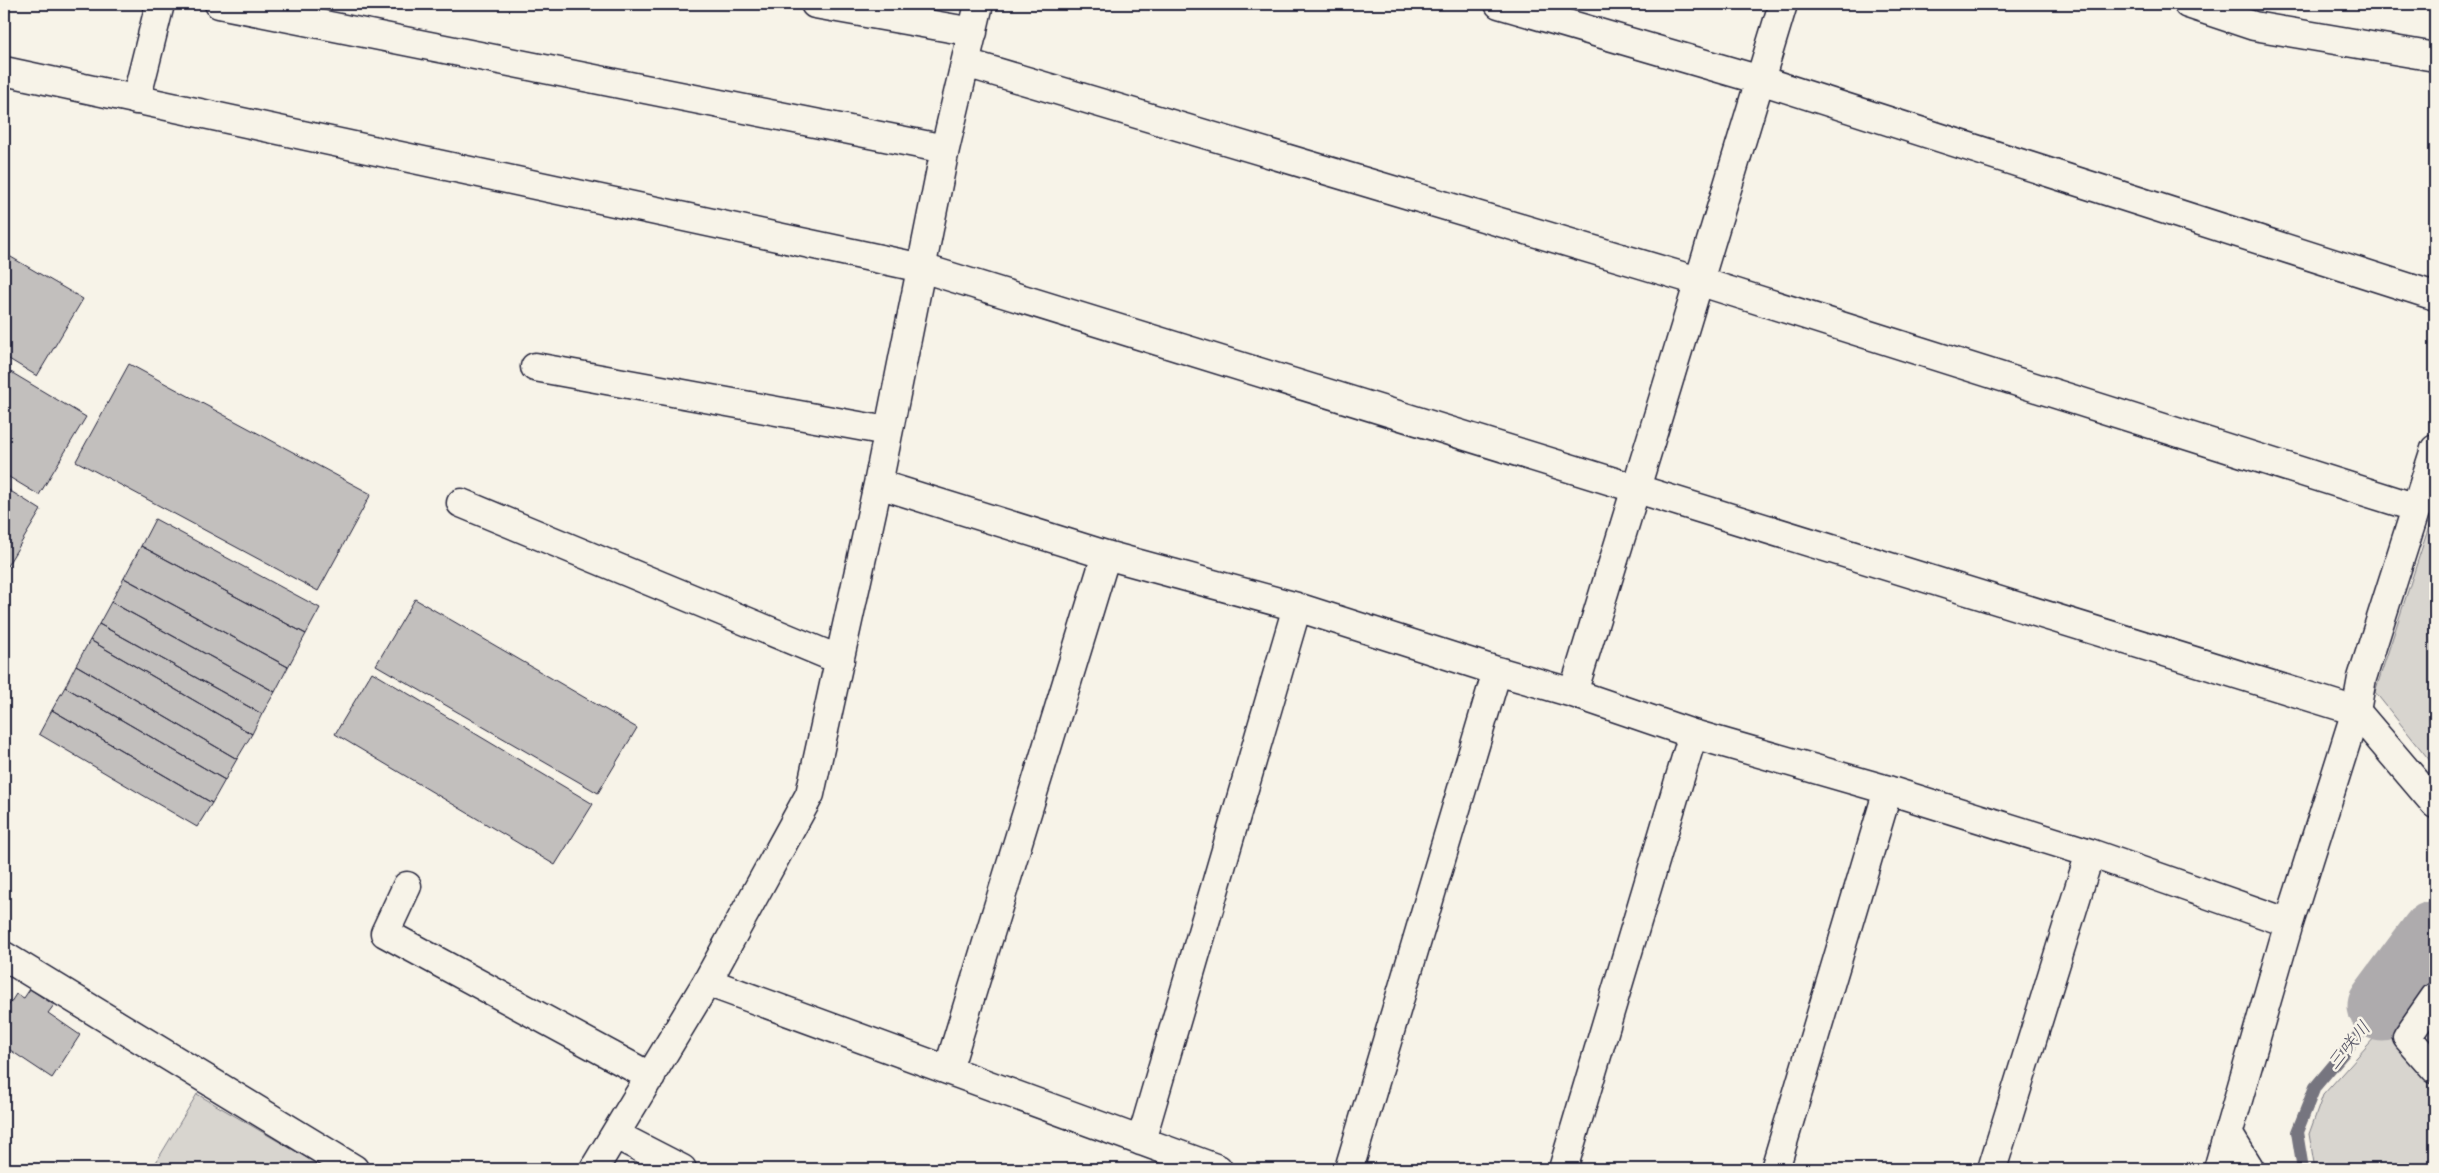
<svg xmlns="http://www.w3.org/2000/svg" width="2439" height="1173" font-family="'Balsamiq Sans','Klee One',sans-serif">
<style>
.green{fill:#d8d5cf;stroke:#7d7c85}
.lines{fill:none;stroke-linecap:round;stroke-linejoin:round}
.stream{stroke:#76747f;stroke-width:12}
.river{stroke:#aeabad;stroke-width:71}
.building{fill:#c2bfbd;stroke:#22223b}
.street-casing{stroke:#22223b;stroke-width:31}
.secondary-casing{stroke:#22223b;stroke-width:31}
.street{stroke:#f7f3e8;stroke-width:28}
.secondary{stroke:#f7f3e8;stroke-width:28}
.labels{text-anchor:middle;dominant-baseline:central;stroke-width:5;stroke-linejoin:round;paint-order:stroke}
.water-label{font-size:19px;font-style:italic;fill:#535263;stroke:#f7f3e8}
</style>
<rect width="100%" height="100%" fill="#f7f3e8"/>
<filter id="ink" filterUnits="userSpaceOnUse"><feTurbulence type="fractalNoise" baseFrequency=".02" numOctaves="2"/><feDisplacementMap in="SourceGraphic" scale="10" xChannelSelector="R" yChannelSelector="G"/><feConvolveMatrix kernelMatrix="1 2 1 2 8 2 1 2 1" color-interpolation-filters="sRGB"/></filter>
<g filter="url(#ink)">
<path class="green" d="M 2435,508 L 2435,767 L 2375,692 Z
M 2384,1027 L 2435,1088 L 2435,1169 L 2315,1169 L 2309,1134 L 2323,1095 Z
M 197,1094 L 326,1169 L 152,1169 Z"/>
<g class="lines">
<path class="stream" d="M 2303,1169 L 2297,1132 L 2315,1087 L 2383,1006"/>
<path class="river" d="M 2383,1006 L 2435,936"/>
</g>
<path class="building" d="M 4,253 L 83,299 L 37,376 L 4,356 Z
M 129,364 L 371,494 L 318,591 L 76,461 Z
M 4,368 L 86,417 L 39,495 L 4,474 Z
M 4,487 L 41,510 L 4,571 Z
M 155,519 L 320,608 L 306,634 L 141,546 Z
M 141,546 L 306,634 L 288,667 L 124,578 Z
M 124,578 L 288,667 L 275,692 L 111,602 Z
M 415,599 L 637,728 L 598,793 L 376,665 Z
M 111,602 L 275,692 L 262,714 L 99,624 Z
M 99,624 L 262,714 L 252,734 L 90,640 Z
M 90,640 L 252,734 L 237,759 L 76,665 Z
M 76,665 L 237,759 L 225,780 L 65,687 Z
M 372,672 L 593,804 L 555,865 L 335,734 Z
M 65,687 L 225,780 L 212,803 L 52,710 Z
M 52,710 L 212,803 L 197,827 L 39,734 Z
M 30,989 L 54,1005 L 48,1013 L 80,1035 L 52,1078 L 4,1046 L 4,1013 L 16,994 L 24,998 Z"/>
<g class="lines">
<defs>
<path id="street" d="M 219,4 L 945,149
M 815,4 L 973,32
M 1499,4 L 1760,80 L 2435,296
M 2188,4 L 2254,26 L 2435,57
M 966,63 L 1698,281 L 2417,508
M 136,100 L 160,4
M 535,367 L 887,431
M 878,484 L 1106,555 L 1297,607 L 1497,671 L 1573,693 L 1693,734 L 1888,790 L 2090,853 L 2289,923
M 461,503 L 840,660
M 1573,693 C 1645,464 1712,233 1783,4
M 407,886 L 385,933 L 651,1077
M 4,956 L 354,1169
M 707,982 L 1218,1169
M 2435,997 L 2407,1037 L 2435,1069
M 948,1070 L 1106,555
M 616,1135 L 682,1169
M 2229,1135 L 2250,1169
M 1141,1141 L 1297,607
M 594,1169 L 707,982 L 810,794 L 878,484 L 945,149 L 979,4
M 1349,1169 L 1497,671
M 1563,1169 L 1693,734
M 1775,1169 L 1888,790
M 1992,1169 L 2090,853
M 2218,1169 L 2289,923 L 2356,711 L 2362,678 L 2435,449"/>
<path id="secondary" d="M 4,71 L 922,268 L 2356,711 L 2435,804"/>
</defs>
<use href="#street" class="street-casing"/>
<use href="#secondary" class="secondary-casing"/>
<use href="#street" class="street"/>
<use href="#secondary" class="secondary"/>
</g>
</g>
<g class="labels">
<g class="water-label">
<text transform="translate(2349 1046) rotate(-50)">三咲川</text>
</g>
</g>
<rect width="2439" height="1173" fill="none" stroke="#f7f3e8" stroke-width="20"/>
<rect x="10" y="10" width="2419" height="1153" fill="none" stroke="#22223b" stroke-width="2" filter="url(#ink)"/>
</svg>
